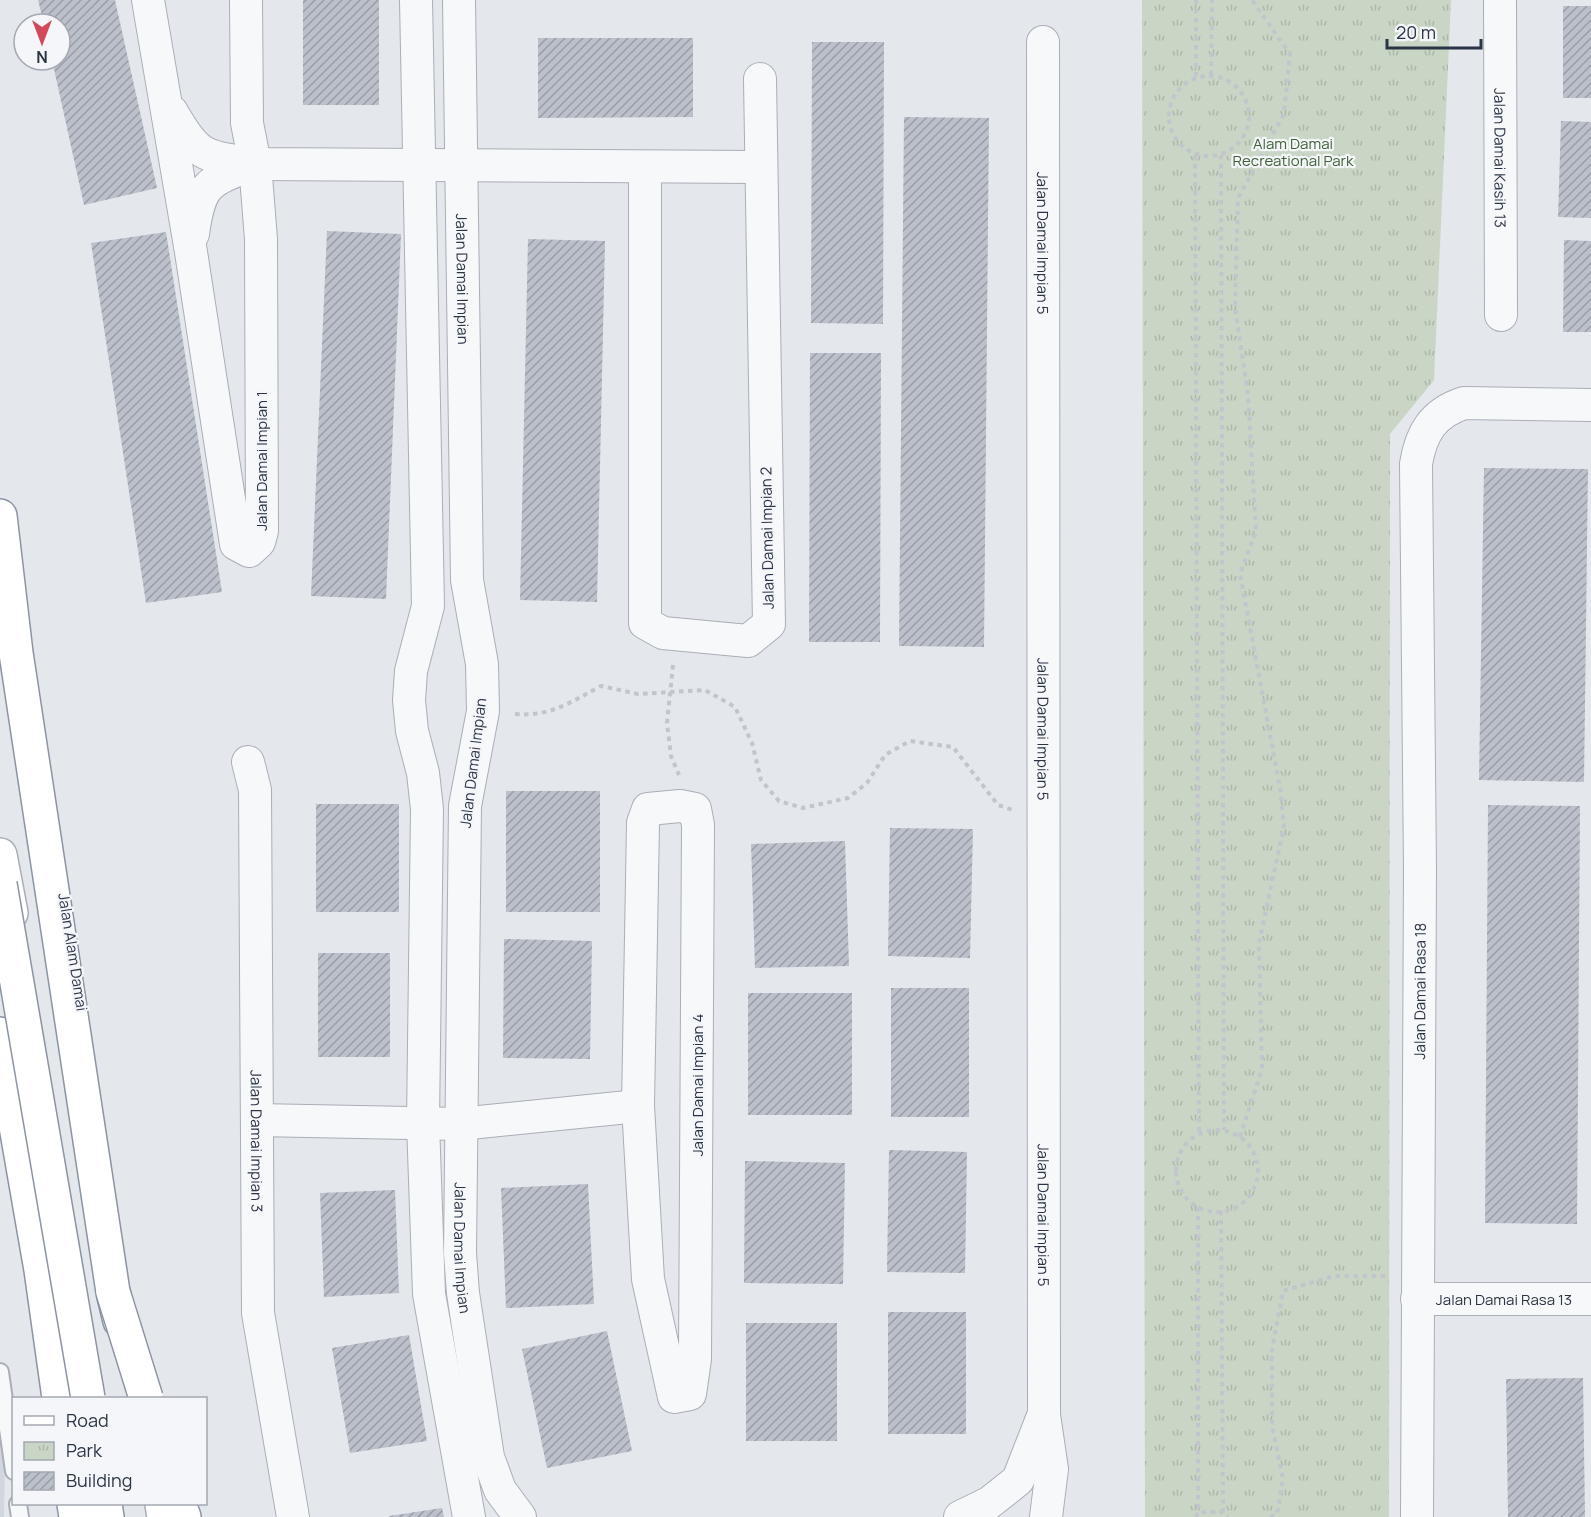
<svg xmlns="http://www.w3.org/2000/svg" width="1591" height="1517" font-family="Manrope,sans-serif">
<style>
.built{fill:#d2d6de}
.park{fill:url(#park-tufts)}
.building{fill:url(#building-hatch)}
.lines{fill:none;stroke-linecap:round;stroke-linejoin:round}
.service-casing{stroke:#a9aeb7;stroke-width:20}
.minor-casing{stroke:#a9aeb7;stroke-width:34}
.secondary-casing{stroke:#a9aeb7;stroke-width:36}
.motorway-casing{stroke:#8b94a3;stroke-width:36}
.path{stroke:#c2c5cb;stroke-width:4;stroke-dasharray:4.5 4.5;stroke-linecap:butt}
.service{stroke:#f7f8fa;stroke-width:16}
.minor{stroke:#f7f8fa;stroke-width:32}
.secondary{stroke:#fff;stroke-width:33}
.motorway{stroke:#fff;stroke-width:33}
.motorway-bridge-casing{stroke:#8b94a3;stroke-width:36;stroke-linecap:butt}
.motorway-bridge{stroke:#fff;stroke-width:33}
.labels{text-anchor:middle;dominant-baseline:central;stroke-width:4.5;stroke-linejoin:round;paint-order:stroke}
.park-label{font-size:15px;fill:#3f6138;stroke:#f4f6f9}
.street-label{font-size:15px;fill:#2b3445;stroke:#f4f6f9}
</style>
<defs>
<pattern id="park-tufts" width="24" height="20" patternUnits="userSpaceOnUse" patternTransform="scale(1.5)"><rect width="24" height="20" fill="#c9d6c5"/><path d="M3 7l-1-3M5 7V3M7 7l1-3M15 17l-1-3M17 17v-4M19 17l1-3" fill="none" stroke="#adb8ab"/></pattern>
<pattern id="building-hatch" width="6" height="6" patternUnits="userSpaceOnUse" patternTransform="scale(1.5)"><rect width="6" height="6" fill="#bbc0ca"/><path d="M-1 1l2-2M0 6l6-6M5 7l2-2" fill="none" stroke="#989da6"/></pattern>
</defs>
<rect width="100%" height="100%" fill="#e4e7ec"/>
<path class="built" d="M 0,1428 L 5,1463 L 4,1517 L 0,1517 Z"/>
<path class="park" d="M 1142,0 L 1451,0 L 1434,380 L 1390,434 L 1389,1517 L 1145,1517 Z"/>
<path class="building" d="M 38,0 L 115,0 L 157,188 L 84,205 L 52,60 L 60,60 L 60,24 L 44,24 Z
M 303,0 L 379,0 L 379,105 L 303,105 Z
M 1563,6 L 1591,6 L 1591,98 L 1563,98 Z
M 538,38 L 693,38 L 693,117 L 538,118 Z
M 812,42 L 884,42 L 883,324 L 811,323 Z
M 904,117 L 989,118 L 984,647 L 899,646 Z
M 1561,121 L 1591,122 L 1591,218 L 1558,217 Z
M 327,231 L 401,234 L 386,599 L 311,596 Z
M 166,232 L 222,592 L 146,603 L 91,243 Z
M 528,239 L 605,241 L 597,602 L 520,600 Z
M 1564,240 L 1591,241 L 1591,332 L 1563,332 Z
M 810,353 L 881,353 L 880,642 L 809,642 Z
M 1484,468 L 1588,469 L 1584,782 L 1479,780 Z
M 506,791 L 600,791 L 600,912 L 506,912 Z
M 316,804 L 399,804 L 399,912 L 316,912 Z
M 1488,805 L 1580,806 L 1577,1224 L 1485,1223 Z
M 890,828 L 973,829 L 970,958 L 888,956 Z
M 845,841 L 849,966 L 755,968 L 751,844 Z
M 504,939 L 592,941 L 590,1059 L 503,1058 Z
M 318,953 L 390,953 L 390,1057 L 318,1057 Z
M 891,988 L 969,988 L 969,1117 L 891,1117 Z
M 748,993 L 852,993 L 852,1115 L 748,1115 Z
M 889,1150 L 967,1152 L 965,1273 L 887,1272 Z
M 745,1161 L 845,1163 L 843,1284 L 744,1283 Z
M 588,1184 L 594,1304 L 506,1308 L 501,1188 Z
M 395,1190 L 399,1293 L 324,1297 L 320,1193 Z
M 888,1312 L 966,1312 L 966,1434 L 888,1434 Z
M 746,1323 L 837,1323 L 837,1441 L 746,1441 Z
M 607,1331 L 632,1451 L 547,1468 L 522,1349 Z
M 409,1335 L 427,1441 L 350,1453 L 332,1348 Z
M 1583,1378 L 1585,1517 L 1508,1517 L 1506,1379 Z
M 442,1508 L 444,1517 L 389,1517 L 389,1516 Z"/>
<g class="lines">
<defs>
<path id="service" d="M 0,1372 L 14,1471
M 18,1504 L 20,1517"/>
<g id="minor">
<path d="M 148,0 L 191,252 L 236,544 L 249,551 L 259,542 L 262,531 L 261,239 L 255,164 L 247,123 L 246,0"/>
<path d="M 416,0 L 428,606 L 411,671 L 409,700 L 412,731 L 423,773 L 427,809 L 423,1123 L 429,1294 L 469,1517"/>
<path id="s1" d="M 459,0 L 467,580 L 482,664 L 483,711 L 465,806 L 460,1253 L 463,1293 L 488,1457 L 500,1490 L 520,1517"/>
<path id="s2" d="M 1500,0 L 1501,315"/>
<path id="s3" d="M 1043,42 L 1044,1415 L 1052,1469 L 1046,1517"/>
<path d="M 172,112 C 198,158 204,156 255,164 L 760,167"/>
<path d="M 645,167 L 645,623 L 663,633 L 748,641 L 769,624 L 760,79"/>
<path d="M 193,234 C 200,183 208,181 254,164"/>
<path id="s4" d="M 248,762 L 255,790 L 258,1313 L 293,1517"/>
<path d="M 680,806 L 695,809 L 698,825 L 695,1359 L 690,1394 L 674,1397 L 648,1279 L 638,1106 L 643,823 L 648,809 Z"/>
<path d="M 257,1120 L 460,1124 L 638,1106"/>
<path id="s5" d="M 1417,1299 L 1591,1299"/>
<path d="M 960,1517 L 989,1503 L 1018,1480 L 1043,1416"/>
<path id="s6" d="M 1417,1517 L 1420,870 L 1416,464 C 1421,433 1433,413 1464,403 L 1591,405"/>
</g>
<path id="secondary" d="M 0,855 L 11,913
M 162,1504 L 164,1517"/>
<path id="motorway" d="M 0,516 L 16,653 L 113,1292 L 120,1321
M 0,1034 L 41,1270 L 59,1398
M 74,1504 L 76,1517
M 105,1504 L 107,1517
M 179,1504 L 184,1517"/>
</defs>
<use href="#service" class="service-casing"/>
<use href="#minor" class="minor-casing"/>
<use href="#secondary" class="secondary-casing"/>
<use href="#motorway" class="motorway-casing"/>
<path class="path" d="M 1196,0 L 1196,78
M 1211,75 L 1212,0
M1169 116a40 40 0 1 1 80 0a40 40 0 1 1-80 0Z
M 1195,155 L 1199,1134
M 1221,155 L 1224,1130
M 673,665 L 667,723 L 671,756 L 679,775
M 515,714 C 550,717 571,702 601,686 L 638,694 L 705,690 L 735,707 L 752,743 L 761,780 L 779,801 L 803,808 L 848,798 L 867,783 L 885,755 L 910,741 L 953,747 L 998,805 L 1013,810
M1176 1171a41 41 0 1 1 82 0a41 41 0 1 1-82 0Z
M 1240,1137 L 1262,1069 L 1259,943 L 1284,826 L 1280,788 L 1240,574 L 1256,532 L 1248,395 L 1235,307 L 1238,198 L 1284,114 L 1290,54 L 1252,0
M 1198,1207 L 1198,1512
M 1221,1211 L 1223,1512
M 1196,1517 L 1198,1512 L 1223,1512 L 1228,1517
M 1270,1517 L 1277,1514 L 1283,1479 L 1272,1425 L 1272,1350 L 1283,1291 L 1334,1276 L 1386,1276"/>
<use href="#service" class="service"/>
<use href="#minor" class="minor"/>
<use href="#secondary" class="secondary"/>
<use href="#motorway" class="motorway"/>
<defs>
<path id="motorway-bridge" d="M 0,884 L 88,1398
M 113,1292 L 146,1398"/>
</defs>
<use href="#motorway-bridge" class="motorway-bridge-casing"/>
<use href="#motorway-bridge" class="motorway-bridge"/>
</g>
<g class="labels">
<g class="park-label">
<text x="1293" y="143">Alam Damai<tspan x="1293" dy="17">Recreational Park</tspan></text>
</g>
<g class="street-label">
<text stroke="none"><textPath href="#s2" startOffset="158">Jalan Damai Kasih 13</textPath></text>
<text stroke="none"><textPath href="#s3" startOffset="201">Jalan Damai Impian 5</textPath></text>
<text stroke="none"><textPath href="#s1" startOffset="279">Jalan Damai Impian</textPath></text>
<text transform="translate(261 461) rotate(-90)">Jalan Damai Impian 1</text>
<text transform="translate(767 538) rotate(-91)">Jalan Damai Impian 2</text>
<text stroke="none"><textPath href="#s3" startOffset="687">Jalan Damai Impian 5</textPath></text>
<text transform="translate(473 763) rotate(-83)">Jalan Damai Impian</text>
<text transform="translate(73 952) rotate(81)">Jalan Alam Damai</text>
<text stroke="none"><textPath href="#s6" startOffset="526">Jalan Damai Rasa 18</textPath></text>
<text transform="translate(697 1085) rotate(-90)">Jalan Damai Impian 4</text>
<text stroke="none"><textPath href="#s4" startOffset="380">Jalan Damai Impian 3</textPath></text>
<text stroke="none"><textPath href="#s3" startOffset="1173">Jalan Damai Impian 5</textPath></text>
<text stroke="none"><textPath href="#s1" startOffset="1251">Jalan Damai Impian</textPath></text>
<text stroke="none"><textPath href="#s5" startOffset="87">Jalan Damai Rasa 13</textPath></text>
</g>
</g>
<rect x="12" y="1397" width="195" height="108" fill="#f4f6f9" stroke="#a4a8b1" stroke-width="1.5"/>
<rect x="24" y="1416" width="30" height="9" fill="#ffffff" stroke="#a4a8b1" stroke-width="1.5"/>
<text x="66" y="1427" font-size="18" fill="#2b3445">Road</text>
<rect x="24" y="1442" width="30" height="18" fill="url(#park-tufts)" stroke="#a4a8b1" stroke-width="1.5"/>
<text x="66" y="1457" font-size="18" fill="#2b3445">Park</text>
<rect x="24" y="1472" width="30" height="18" fill="url(#building-hatch)" stroke="#a4a8b1" stroke-width="1.5"/>
<text x="66" y="1487" font-size="18" fill="#2b3445">Building</text>
<g transform="translate(42 42) rotate(180)"><circle r="28" fill="#f4f6f9" stroke="#a4a8b1" stroke-width="1.5"/>
<path d="M0-4.5L10 22L0 15L-10 22Z" fill="#d1495b"/>
<text y="-9" font-size="16" font-weight="bold" text-anchor="middle" fill="#2b3445">N</text>
</g>
<path d="M1387 39v9h94v-9" fill="none" stroke="#2b3445" stroke-width="3"/>
<text x="1396" y="39" font-size="18" fill="#2b3445" stroke="#f4f6f9" stroke-width="4.5" paint-order="stroke">20 m</text>
</svg>
